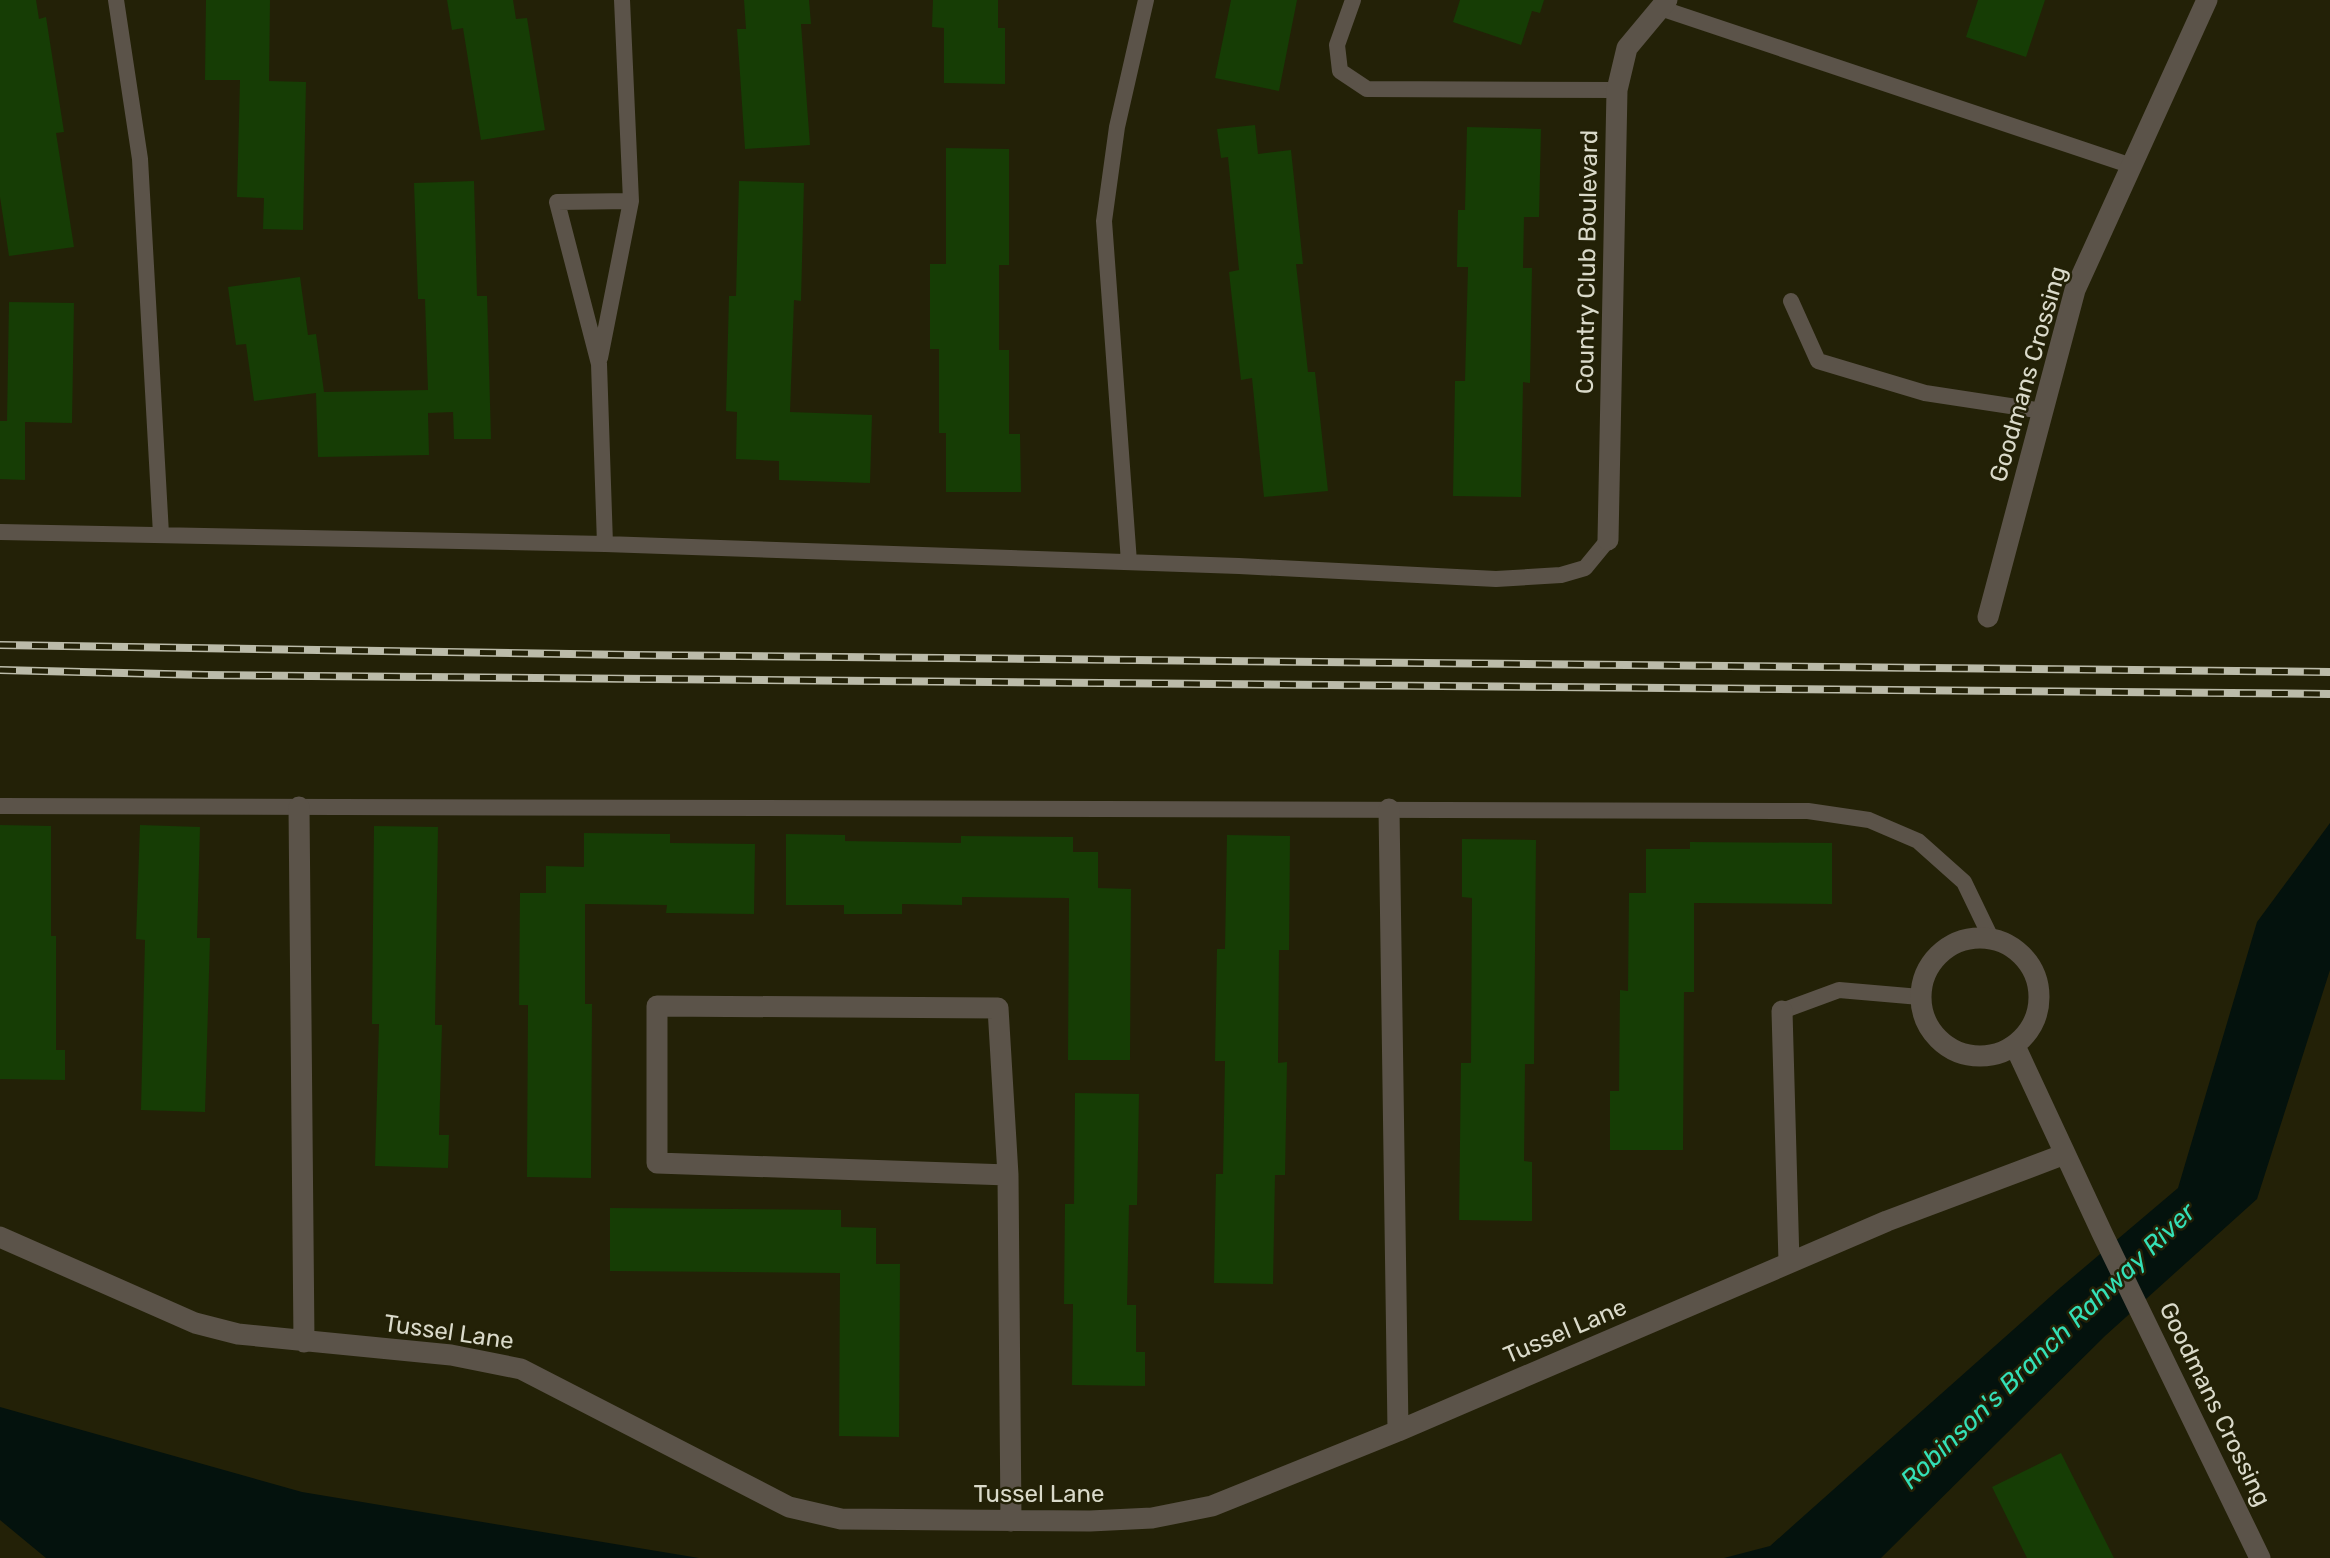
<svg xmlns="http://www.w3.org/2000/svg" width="2330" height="1558" font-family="Rubik,sans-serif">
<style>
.water{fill:#04120d}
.building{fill:#163d05}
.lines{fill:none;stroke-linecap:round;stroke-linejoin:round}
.lane{stroke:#5b5349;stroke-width:16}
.street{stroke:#5b5349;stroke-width:21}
.rail-casing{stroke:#bbbba9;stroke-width:8}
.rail{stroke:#232107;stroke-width:5;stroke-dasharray:16;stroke-linecap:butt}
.labels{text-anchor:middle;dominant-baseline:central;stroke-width:5;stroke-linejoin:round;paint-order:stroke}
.street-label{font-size:24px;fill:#dadaca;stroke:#232107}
.water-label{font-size:26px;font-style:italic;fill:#34e0b7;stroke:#232107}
</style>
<rect width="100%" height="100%" fill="#232107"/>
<path class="water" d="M 2330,823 L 2330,970 L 2257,1199 L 2105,1336 L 1881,1558 L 1724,1558 L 1770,1546 L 2060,1288 L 2178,1188 L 2257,922 Z
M 0,1407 L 302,1492 L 699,1558 L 46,1558 L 0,1520 Z"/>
<path class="building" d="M 0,0 L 36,0 L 39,19 L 46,17 L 64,132 L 56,133 L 74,247 L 9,256 L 0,197 Z
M 206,0 L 270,0 L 269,81 L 306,82 L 303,230 L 263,229 L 264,198 L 237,197 L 240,80 L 205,80 Z
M 447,0 L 513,0 L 516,19 L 527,18 L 545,130 L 481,140 L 463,28 L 452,30 Z
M 744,0 L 809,0 L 811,24 L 801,24 L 810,145 L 745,149 L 737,29 L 746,29 Z
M 933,0 L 998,0 L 998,28 L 1005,28 L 1005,84 L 944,83 L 944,28 L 932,27 Z
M 1231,0 L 1297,0 L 1279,91 L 1215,78 Z
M 1460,0 L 1544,0 L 1540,13 L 1532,11 L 1521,45 L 1453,22 Z
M 1978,0 L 2045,0 L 2026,57 L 1966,37 Z
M 1255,125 L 1258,154 L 1291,150 L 1303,264 L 1296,264 L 1308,372 L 1315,372 L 1328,491 L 1264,497 L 1252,378 L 1241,380 L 1229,272 L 1239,270 L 1228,157 L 1221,158 L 1217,129 Z
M 1467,127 L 1541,129 L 1539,217 L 1524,217 L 1523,268 L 1532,268 L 1530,383 L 1523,382 L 1521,497 L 1453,496 L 1455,381 L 1465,381 L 1468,267 L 1457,267 L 1458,210 L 1465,210 Z
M 946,148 L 1009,149 L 1009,265 L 999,265 L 999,350 L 1009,350 L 1009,434 L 1020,434 L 1021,492 L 946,492 L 946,433 L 939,433 L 939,349 L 930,349 L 930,264 L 946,264 Z
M 474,181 L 477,296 L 487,296 L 491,439 L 454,439 L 453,412 L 428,413 L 429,455 L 318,457 L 316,393 L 254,401 L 246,344 L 236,345 L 228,287 L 300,277 L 308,335 L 316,334 L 324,392 L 428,390 L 425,299 L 418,299 L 414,183 Z
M 739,181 L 804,183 L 801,301 L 794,300 L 790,412 L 872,415 L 870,483 L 779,480 L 779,461 L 736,459 L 737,412 L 726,411 L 729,296 L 736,296 Z
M 9,302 L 74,303 L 72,423 L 25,422 L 25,480 L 0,479 L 0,421 L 7,421 Z
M 0,825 L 51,826 L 51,936 L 56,936 L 56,1050 L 65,1050 L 65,1080 L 0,1079 Z
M 140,825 L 200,827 L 197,938 L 210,938 L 205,1112 L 141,1110 L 145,940 L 136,939 Z
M 374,826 L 438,827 L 435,1025 L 442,1025 L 439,1135 L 449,1135 L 448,1168 L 375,1166 L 379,1024 L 372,1024 Z
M 584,833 L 670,834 L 670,843 L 755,844 L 754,914 L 666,913 L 667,905 L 585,904 L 585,1004 L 592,1004 L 591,1178 L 527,1177 L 528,1005 L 519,1005 L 520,893 L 546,893 L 546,866 L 584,867 Z
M 786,834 L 845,835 L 845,841 L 961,843 L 961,836 L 1073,837 L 1073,852 L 1098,852 L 1098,888 L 1131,889 L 1130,1060 L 1068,1060 L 1069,898 L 962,897 L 962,905 L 902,904 L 902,914 L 844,914 L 844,905 L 786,905 Z
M 1227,835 L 1290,836 L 1289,950 L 1279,950 L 1278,1063 L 1287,1062 L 1285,1175 L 1275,1175 L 1273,1284 L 1214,1283 L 1216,1174 L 1223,1174 L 1225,1061 L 1215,1061 L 1217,949 L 1225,949 Z
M 1462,839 L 1536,840 L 1534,1064 L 1525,1064 L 1524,1161 L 1532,1162 L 1532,1221 L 1459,1220 L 1461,1063 L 1471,1063 L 1472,898 L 1462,897 Z
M 1690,842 L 1832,843 L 1832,904 L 1694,903 L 1694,992 L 1684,992 L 1683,1150 L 1610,1150 L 1610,1091 L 1619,1091 L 1620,990 L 1628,991 L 1629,893 L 1646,893 L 1646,849 L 1690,849 Z
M 1075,1093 L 1139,1094 L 1137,1205 L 1129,1205 L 1127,1305 L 1136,1305 L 1136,1352 L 1145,1352 L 1145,1386 L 1072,1385 L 1073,1304 L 1064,1304 L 1065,1204 L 1074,1204 Z
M 610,1208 L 841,1210 L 841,1227 L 876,1228 L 876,1264 L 900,1264 L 899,1437 L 839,1436 L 840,1273 L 610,1271 Z
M 2061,1453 L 2114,1558 L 2027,1558 L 1992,1487 Z"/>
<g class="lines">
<path class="lane" d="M 116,0 L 140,159 L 161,534
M 1353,0 L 1337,45 L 1340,71 L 1367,89 L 1617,90
M 1660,8 L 2132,166
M 1791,301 L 1818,361 L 1925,393 L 2043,411
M 600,358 L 631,201 L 622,0
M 0,532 L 605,544 L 1239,566 L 1496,579 L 1561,575 L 1585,568 L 1608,540
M 605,544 L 599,364 L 557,202 L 631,201
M 1129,562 L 1104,221 L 1117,127 L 1146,0
M 0,806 L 1808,811 L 1869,820 L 1918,841 L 1964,882 L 1991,938
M 1782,1011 L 1839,990 L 1920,997"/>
<path class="street" d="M 1608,540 L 1617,90 L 1627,48 L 1667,0
M 1988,617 L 2075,290 L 2207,0
M 299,807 L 304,1342
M 1389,809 L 1398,1431
M1921 997a59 59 0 1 1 118 0a59 59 0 1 1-118 0Z
M 657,1006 L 998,1008 L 1008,1175 L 657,1163 Z
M 1782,1011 L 1789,1262
M 2015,1046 L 2103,1235 L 2260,1558
M 1008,1175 L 1011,1521
M 0,1237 L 195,1323 L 238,1334 L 451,1355 L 521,1369 L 789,1507 L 841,1519 L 1090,1521 L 1152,1518 L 1212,1506 L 1398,1431 L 1887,1221 L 2065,1154"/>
<defs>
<path id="rail" d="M 0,645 L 633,655 L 2330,672
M 0,670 L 206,675 L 2330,694"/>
</defs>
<use href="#rail" class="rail-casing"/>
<use href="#rail" class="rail"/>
</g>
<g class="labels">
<g class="street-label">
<text transform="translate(1587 262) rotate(-89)">Country Club Boulevard</text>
<text transform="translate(2028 374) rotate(-74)">Goodmans Crossing</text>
<text transform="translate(1565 1331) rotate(-23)">Tussel Lane</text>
<text transform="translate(449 1332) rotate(8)">Tussel Lane</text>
<text transform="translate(2215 1404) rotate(64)">Goodmans Crossing</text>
<text x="1039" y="1494">Tussel Lane</text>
</g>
<g class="water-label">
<text transform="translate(2048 1346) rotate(-44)">Robinson's Branch Rahway River</text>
</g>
</g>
</svg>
